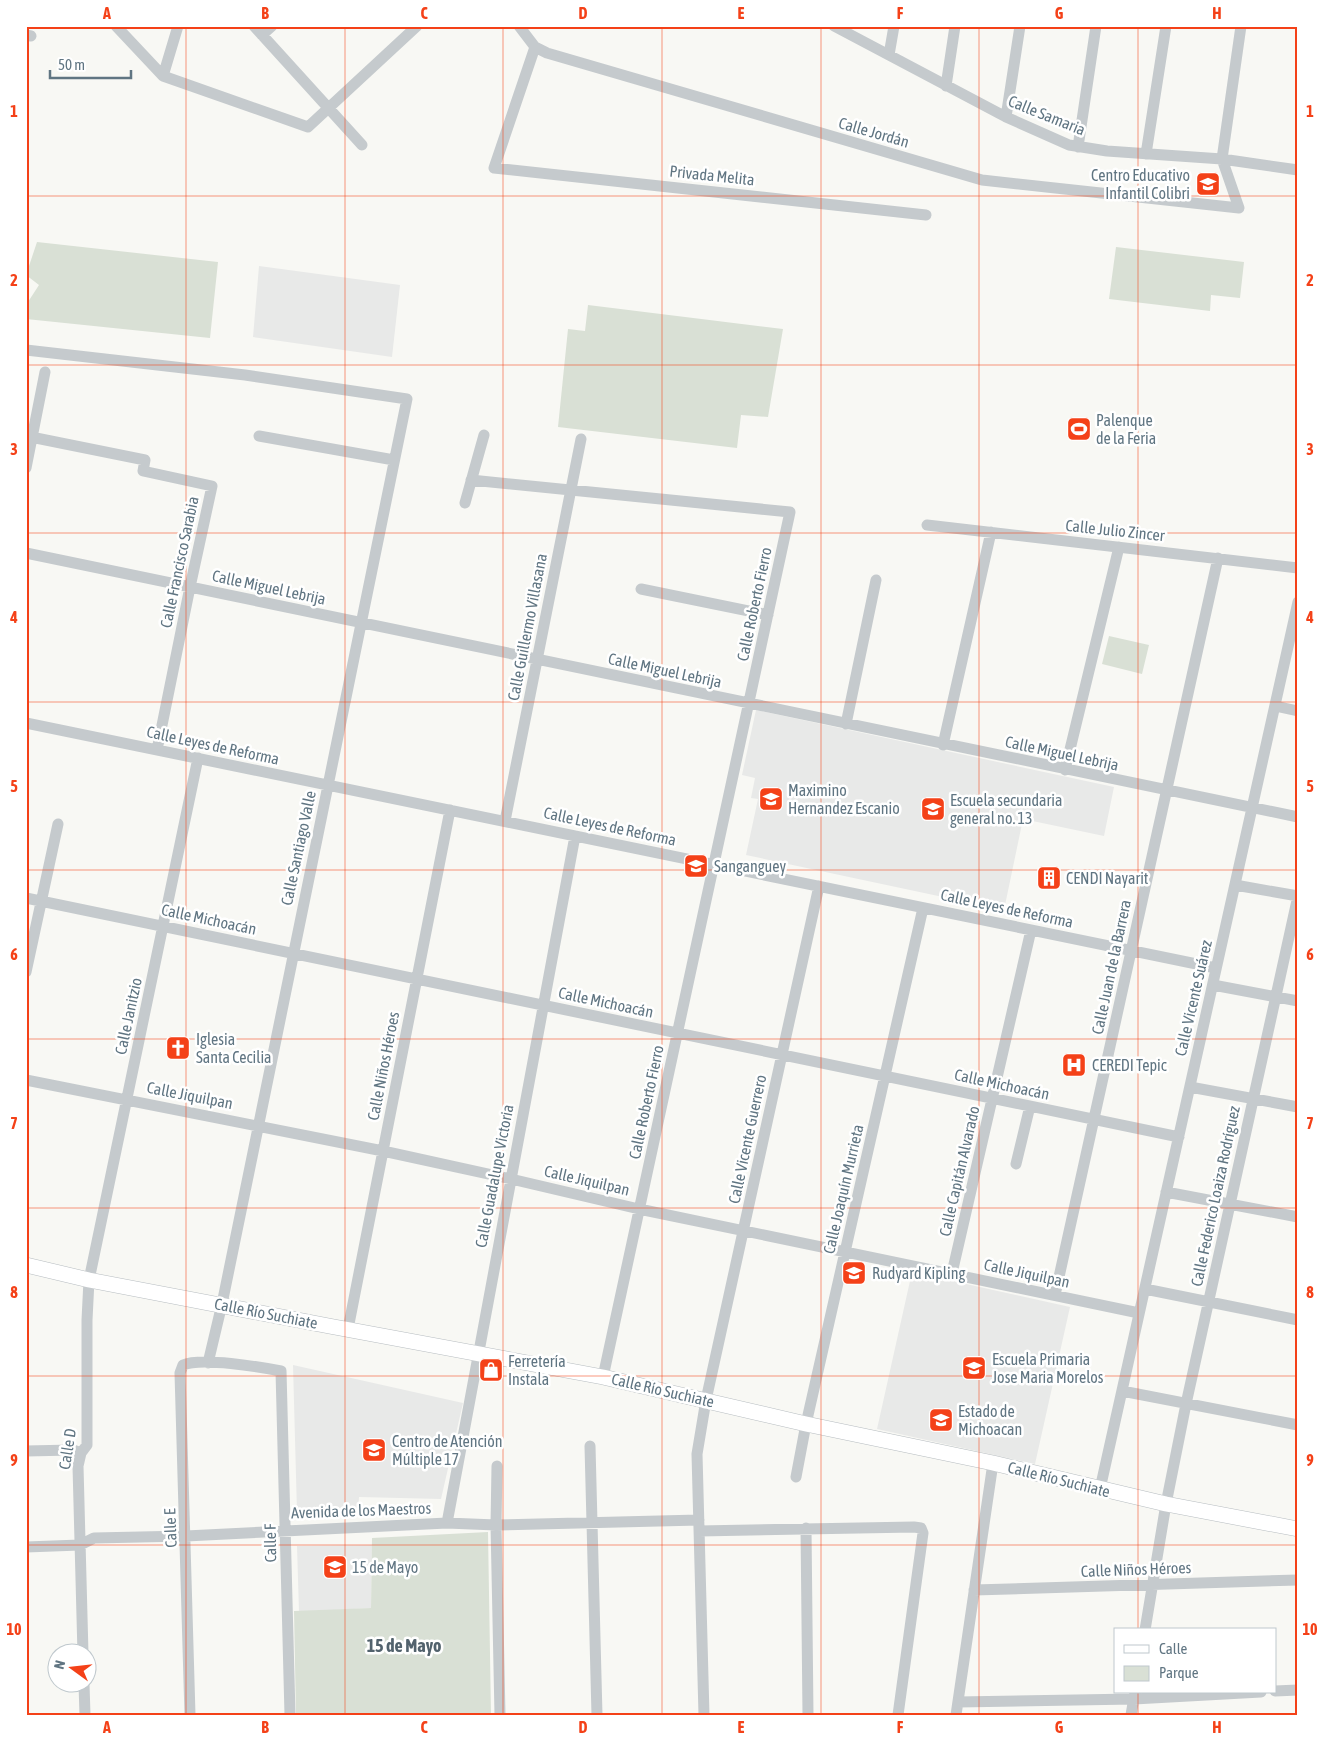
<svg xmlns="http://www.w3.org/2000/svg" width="1324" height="1741" font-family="'Asap Condensed',sans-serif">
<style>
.built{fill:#e8e9e8}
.green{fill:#d9e0d5}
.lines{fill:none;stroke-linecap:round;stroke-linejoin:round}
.secondary-casing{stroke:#b7bdc1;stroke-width:16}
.street{stroke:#c5cacd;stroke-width:11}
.secondary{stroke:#fff;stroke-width:15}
.grid{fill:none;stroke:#f44118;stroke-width:1;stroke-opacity:0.55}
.labels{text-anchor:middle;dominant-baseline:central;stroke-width:5;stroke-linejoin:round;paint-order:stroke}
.street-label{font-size:16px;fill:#607582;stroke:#fff}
.poi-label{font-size:16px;fill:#607582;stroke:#fff;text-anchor:start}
.neighbourhood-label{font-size:18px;font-weight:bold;fill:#52626d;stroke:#fff}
.neatline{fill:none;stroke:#f44118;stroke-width:2}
.grid-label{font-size:16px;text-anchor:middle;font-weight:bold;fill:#f44118}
</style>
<rect width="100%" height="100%" fill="#f8f8f4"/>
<path class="built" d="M 259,266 L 400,285 L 392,357 L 253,337 Z
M 756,710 L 1114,787 L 1104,836 L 1023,819 L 1004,910 L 746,855 L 758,799 L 751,798 L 755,778 L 742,775 Z
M 912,1272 L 1070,1307 L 1035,1464 L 877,1429 Z
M 293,1365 L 463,1403 L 441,1499 L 359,1497 L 358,1513 L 297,1513 Z
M 372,1545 L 371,1608 L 299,1612 L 297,1546 Z"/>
<path class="green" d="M 37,242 L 218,262 L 210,338 L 26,319 L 26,305 L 39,285 L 26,275 Z
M 1116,247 L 1244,262 L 1240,298 L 1211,295 L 1210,311 L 1109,299 Z
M 588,305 L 783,329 L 768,417 L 741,415 L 737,448 L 558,427 L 568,329 L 585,331 Z
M 1109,636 L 1149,645 L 1142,674 L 1102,664 Z
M 488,1532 L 491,1715 L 296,1715 L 294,1611 L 371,1608 L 372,1538 Z"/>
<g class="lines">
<defs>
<path id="secondary" d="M 26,1265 L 89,1280 L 329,1326 L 603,1377 L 806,1424 L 993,1463 L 1166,1504 L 1298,1529"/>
</defs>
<use href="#secondary" class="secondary-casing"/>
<path class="street" d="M 116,26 L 163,76 L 308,127 L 417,26
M 254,26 L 362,145
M 519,26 L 535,47 L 547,53 L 982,180 L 1239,208 L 1222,159 L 1241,26
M 834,26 L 1006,117 L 1069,145 L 1107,151 L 1222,159 L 1298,170
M 26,35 L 31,36
M 262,35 L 272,26
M 535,47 L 494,168 L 926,215
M 889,55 L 894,26
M 163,76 L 178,26
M 946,86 L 955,26
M 1006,117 L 1020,26
M 1078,147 L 1096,26
M 1146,154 L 1166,26
M 26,350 L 245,375 L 407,399 L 222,1304 L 208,1363
M 26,436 L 145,460 L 143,471 L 212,486 L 190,587 L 157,750
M 259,436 L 394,460
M 26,468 L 45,372
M 471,480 L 790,512 L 603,1377
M 465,503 L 484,435
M 927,525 L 1298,568
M 26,553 L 1298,817
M 641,589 L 768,615
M 1275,706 L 1298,711
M 26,723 L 1216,968
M 846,724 L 876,580
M 943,745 L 991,532
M 1065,770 L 1119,547
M 505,821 L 581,439
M 1235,885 L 1298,896
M 26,898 L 1179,1137
M 26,972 L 58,824
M 1213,985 L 1298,1001
M 26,1080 L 383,1151 L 511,1179 L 639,1209 L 1139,1313
M 1190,1087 L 1298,1107
M 1016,1164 L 1030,1106
M 1166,1192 L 1298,1217
M 952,1273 L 1031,930
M 1145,1289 L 1298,1320
M 1055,1295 L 1218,558
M 348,1329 L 450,810
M 1122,1391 L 1298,1425
M 590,1446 L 597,1715
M 26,1451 L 73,1450 L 81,1453
M 497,1466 L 496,1525 L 500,1715
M 796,1477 L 806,1424 L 923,908
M 1100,1489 L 1298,602
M 447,1523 L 575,836
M 806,1528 L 808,1715
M 699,1531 L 914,1527 L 921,1528 L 923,1533 L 898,1715
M 26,1547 L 80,1545 L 94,1538 L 186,1536 L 447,1523 L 496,1525 L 699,1520
M 974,1590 L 1298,1580
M 1145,1630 L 1166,1504 L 1186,1404 L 1298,896
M 83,1654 L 78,1466 L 81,1453 L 87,1445 L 87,1320 L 89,1280 L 198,758
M 84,1684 L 85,1715
M 1275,1691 L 1298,1690
M 958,1702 L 1134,1699 L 1261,1692
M 190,1715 L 180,1373 L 183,1365 C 201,1357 260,1367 281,1371 L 290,1715
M 704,1715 L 697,1454 L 706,1400 L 819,886
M 956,1715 L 993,1463
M 1131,1715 L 1135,1692"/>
<use href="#secondary" class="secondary"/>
</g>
<path class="grid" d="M 186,26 L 186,1715M 345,26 L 345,1715M 503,26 L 503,1715M 662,26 L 662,1715M 821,26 L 821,1715M 979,26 L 979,1715M 1138,26 L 1138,1630M 26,196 L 1298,196M 26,365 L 1298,365M 26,533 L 1298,533M 26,702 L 1298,702M 26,870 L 1298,870M 26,1039 L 1298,1039M 26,1208 L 1298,1208M 26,1376 L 1298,1376M 26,1545 L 1298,1545M 1138,1692 L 1138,1715"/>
<defs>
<symbol id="school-square" viewBox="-11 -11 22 22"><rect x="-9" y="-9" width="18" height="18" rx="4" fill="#f44118" stroke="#fff"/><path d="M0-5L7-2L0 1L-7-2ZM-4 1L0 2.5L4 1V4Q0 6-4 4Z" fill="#fff"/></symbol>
<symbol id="stadium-square" viewBox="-11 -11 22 22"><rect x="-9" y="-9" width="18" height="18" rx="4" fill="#f44118" stroke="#fff"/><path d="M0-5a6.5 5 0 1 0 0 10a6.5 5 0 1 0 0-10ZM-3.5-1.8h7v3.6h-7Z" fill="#fff"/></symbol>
<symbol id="building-square" viewBox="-11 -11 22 22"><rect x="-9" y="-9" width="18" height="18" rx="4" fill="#f44118" stroke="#fff"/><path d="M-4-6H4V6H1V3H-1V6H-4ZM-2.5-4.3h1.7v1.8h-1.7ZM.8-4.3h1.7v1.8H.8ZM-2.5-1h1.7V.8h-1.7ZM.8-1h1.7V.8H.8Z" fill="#fff"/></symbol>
<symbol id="church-square" viewBox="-11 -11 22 22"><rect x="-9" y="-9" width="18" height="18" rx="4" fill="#f44118" stroke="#fff"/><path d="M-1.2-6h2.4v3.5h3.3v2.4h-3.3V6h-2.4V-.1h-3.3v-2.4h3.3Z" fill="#fff"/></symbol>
<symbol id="hospital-square" viewBox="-11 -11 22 22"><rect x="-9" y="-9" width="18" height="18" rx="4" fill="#f44118" stroke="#fff"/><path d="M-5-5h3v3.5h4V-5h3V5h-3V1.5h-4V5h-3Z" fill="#fff"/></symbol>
<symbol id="shop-square" viewBox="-11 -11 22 22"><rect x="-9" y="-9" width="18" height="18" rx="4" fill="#f44118" stroke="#fff"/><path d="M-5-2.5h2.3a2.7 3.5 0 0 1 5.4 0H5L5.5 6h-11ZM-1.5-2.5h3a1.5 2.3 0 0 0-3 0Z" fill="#fff"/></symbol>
</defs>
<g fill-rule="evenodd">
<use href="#school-square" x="1194" y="170" width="28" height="28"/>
<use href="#stadium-square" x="1065" y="415" width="28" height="28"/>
<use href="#school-square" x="757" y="785" width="28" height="28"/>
<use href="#school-square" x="919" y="795" width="28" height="28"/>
<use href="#school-square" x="682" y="852" width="28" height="28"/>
<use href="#building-square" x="1035" y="864" width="28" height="28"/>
<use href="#church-square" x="164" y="1034" width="28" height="28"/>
<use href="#hospital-square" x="1060" y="1051" width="28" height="28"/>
<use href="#school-square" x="840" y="1259" width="28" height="28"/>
<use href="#school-square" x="960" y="1354" width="28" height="28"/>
<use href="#shop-square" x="477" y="1356" width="28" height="28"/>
<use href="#school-square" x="927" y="1406" width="28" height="28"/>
<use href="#school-square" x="360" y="1436" width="28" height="28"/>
<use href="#school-square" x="321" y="1553" width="28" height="28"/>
</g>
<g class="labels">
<g class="street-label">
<text transform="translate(1047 115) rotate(22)">Calle Samaria</text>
<text transform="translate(874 132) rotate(16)">Calle Jordán</text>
<text transform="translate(712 175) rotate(6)">Privada Melita</text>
<text transform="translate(1115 530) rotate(6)">Calle Julio Zincer</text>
<text transform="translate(179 562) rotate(-78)">Calle Francisco Sarabia</text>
<text transform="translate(269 587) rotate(12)">Calle Miguel Lebrija</text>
<text transform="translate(754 604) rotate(-78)">Calle Roberto Fierro</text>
<text transform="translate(527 627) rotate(-79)">Calle Guillermo Villasana</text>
<text transform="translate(665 670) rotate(12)">Calle Miguel Lebrija</text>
<text transform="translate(213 745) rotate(12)">Calle Leyes de Reforma</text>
<text transform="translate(1062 753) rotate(12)">Calle Miguel Lebrija</text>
<text transform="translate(610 826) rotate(12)">Calle Leyes de Reforma</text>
<text transform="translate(298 848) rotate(-78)">Calle Santiago Valle</text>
<text transform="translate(1007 908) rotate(12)">Calle Leyes de Reforma</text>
<text transform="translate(209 919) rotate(12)">Calle Michoacán</text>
<text transform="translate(1111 967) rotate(-78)">Calle Juan de la Barrera</text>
<text transform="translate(1193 998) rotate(-77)">Calle Vicente Suárez</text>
<text transform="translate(606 1002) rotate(12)">Calle Michoacán</text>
<text transform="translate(128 1016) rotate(-78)">Calle Janitzio</text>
<text transform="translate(383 1066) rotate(-79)">Calle Niños Héroes</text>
<text transform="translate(1002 1084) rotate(12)">Calle Michoacán</text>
<text transform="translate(190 1095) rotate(11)">Calle Jiquilpan</text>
<text transform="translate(646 1102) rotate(-78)">Calle Roberto Fierro</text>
<text transform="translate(747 1139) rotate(-78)">Calle Vicente Guerrero</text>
<text transform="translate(959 1171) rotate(-77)">Calle Capitán Alvarado</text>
<text transform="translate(494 1176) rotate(-79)">Calle Guadalupe Victoria</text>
<text transform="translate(587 1180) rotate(13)">Calle Jiquilpan</text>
<text transform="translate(843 1189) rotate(-77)">Calle Joaquín Murrieta</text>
<text transform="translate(1215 1196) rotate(-78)">Calle Federico Loaiza Rodríguez</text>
<text transform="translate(1027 1273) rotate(12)">Calle Jiquilpan</text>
<text transform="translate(266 1313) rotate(11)">Calle Río Suchiate</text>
<text transform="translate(663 1390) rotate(13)">Calle Río Suchiate</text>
<text transform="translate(67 1449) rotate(-81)">Calle D</text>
<text transform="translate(1059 1479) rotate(14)">Calle Río Suchiate</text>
<text transform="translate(361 1510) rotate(-2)">Avenida de los Maestros</text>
<text transform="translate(170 1528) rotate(-92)">Calle E</text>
<text transform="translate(270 1543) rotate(-91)">Calle F</text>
<text transform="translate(1136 1569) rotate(-2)">Calle Niños Héroes</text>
</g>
<g class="poi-label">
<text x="1190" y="175" text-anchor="end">Centro Educativo<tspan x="1190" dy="18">Infantil Colibri</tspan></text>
<text x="1096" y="420">Palenque<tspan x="1096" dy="18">de la Feria</tspan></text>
<text x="788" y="790">Maximino<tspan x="788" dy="18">Hernandez Escanio</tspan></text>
<text x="950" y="800">Escuela secundaria<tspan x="950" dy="18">general no. 13</tspan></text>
<text x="714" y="866">Sanganguey</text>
<text x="1066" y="878">CENDI Nayarit</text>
<text x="196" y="1039">Iglesia<tspan x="196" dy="18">Santa Cecilia</tspan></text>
<text x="1092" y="1065">CEREDI Tepic</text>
<text x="872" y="1273">Rudyard Kipling</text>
<text x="992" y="1359">Escuela Primaria<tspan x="992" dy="18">Jose Maria Morelos</tspan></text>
<text x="508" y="1361">Ferretería<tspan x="508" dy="18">Instala</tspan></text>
<text x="958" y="1411">Estado de<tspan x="958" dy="18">Michoacan</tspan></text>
<text x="392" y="1441">Centro de Atención<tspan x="392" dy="18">Múltiple 17</tspan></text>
<text x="352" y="1567">15 de Mayo</text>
</g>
<g class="neighbourhood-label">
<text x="404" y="1645">15 de Mayo</text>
</g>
</g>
<rect width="1324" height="1741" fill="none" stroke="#ffffff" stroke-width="55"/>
<rect x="1114" y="1628" width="162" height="65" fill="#ffffff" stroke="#bfc8cd"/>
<rect x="1124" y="1645" width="25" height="8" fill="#ffffff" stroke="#bfc8cd"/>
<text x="1159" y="1654" font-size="15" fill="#607582">Calle</text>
<rect x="1124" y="1666" width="25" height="15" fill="#d9e0d5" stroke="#bfc8cd"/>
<text x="1159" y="1678" font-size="15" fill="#607582">Parque</text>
<g transform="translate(72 1668) rotate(285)"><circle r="24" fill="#ffffff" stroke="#bfc8cd"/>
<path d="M0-4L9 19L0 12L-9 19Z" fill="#f44118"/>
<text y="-8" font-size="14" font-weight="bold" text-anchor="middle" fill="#607582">N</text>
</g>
<path d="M50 70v8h81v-8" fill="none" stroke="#607582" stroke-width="2.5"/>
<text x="58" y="70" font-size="15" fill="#607582" stroke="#ffffff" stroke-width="4" paint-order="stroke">50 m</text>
<rect x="28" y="28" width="1268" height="1686" class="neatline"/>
<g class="grid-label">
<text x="107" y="19">A</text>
<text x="265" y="19">B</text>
<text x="424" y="19">C</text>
<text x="583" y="19">D</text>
<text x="741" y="19">E</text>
<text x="900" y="19">F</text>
<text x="1059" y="19">G</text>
<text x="1217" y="19">H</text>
<text x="14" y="117">1</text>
<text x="1310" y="117">1</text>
<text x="14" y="286">2</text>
<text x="1310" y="286">2</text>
<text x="14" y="455">3</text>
<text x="1310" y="455">3</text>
<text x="14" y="623">4</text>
<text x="1310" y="623">4</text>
<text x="14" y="792">5</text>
<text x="1310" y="792">5</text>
<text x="14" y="960">6</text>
<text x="1310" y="960">6</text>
<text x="14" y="1129">7</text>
<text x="1310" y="1129">7</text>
<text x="14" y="1298">8</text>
<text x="1310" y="1298">8</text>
<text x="14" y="1466">9</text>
<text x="1310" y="1466">9</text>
<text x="14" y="1635">10</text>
<text x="1310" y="1635">10</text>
<text x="107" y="1733">A</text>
<text x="265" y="1733">B</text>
<text x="424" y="1733">C</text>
<text x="583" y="1733">D</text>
<text x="741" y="1733">E</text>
<text x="900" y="1733">F</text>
<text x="1059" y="1733">G</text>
<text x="1217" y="1733">H</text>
</g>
</svg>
